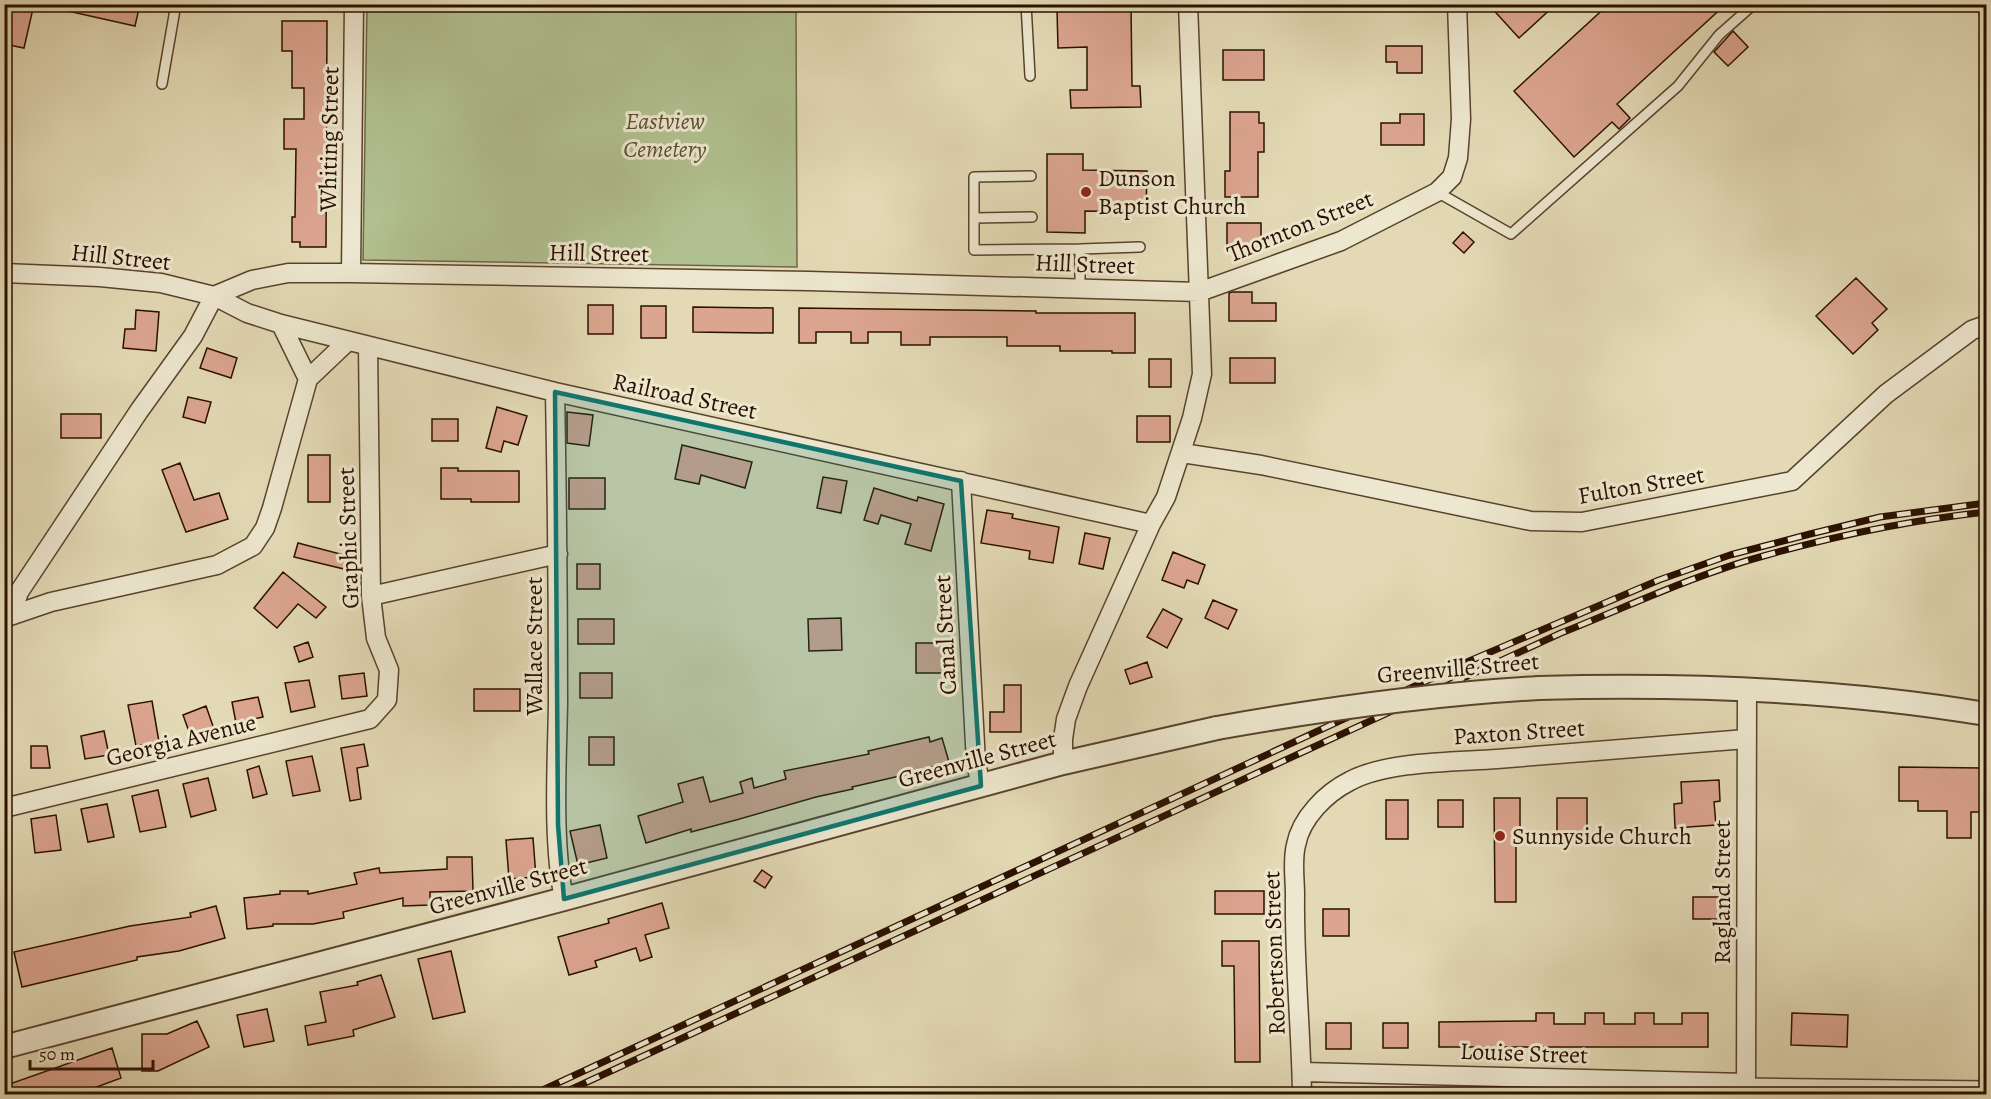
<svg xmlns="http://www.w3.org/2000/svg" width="1991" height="1099" font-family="Alegreya,serif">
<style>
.green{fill:#b1c090;stroke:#6e6848;stroke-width:1.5}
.building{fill:#dca590;stroke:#2b1000;stroke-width:1.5}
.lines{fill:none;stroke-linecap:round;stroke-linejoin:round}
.service-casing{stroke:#59422d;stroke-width:12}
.minor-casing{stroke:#59422d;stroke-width:21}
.tertiary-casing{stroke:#59422d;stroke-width:26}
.service{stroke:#ede7cf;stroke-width:9}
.minor{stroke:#ede7cf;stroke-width:18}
.tertiary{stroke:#ede7cf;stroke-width:22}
.rail-casing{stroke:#2b1000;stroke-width:7}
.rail{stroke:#ede7cf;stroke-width:4.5;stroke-dasharray:14;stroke-linecap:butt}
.tertiary-bridge-casing{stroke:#59422d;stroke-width:26;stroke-linecap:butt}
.tertiary-bridge{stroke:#ede7cf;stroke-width:22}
.marked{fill:#0f766e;fill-opacity:0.2;stroke:#0f766e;stroke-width:4.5;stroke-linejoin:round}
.poi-dot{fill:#8f2418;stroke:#ede7cf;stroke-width:2}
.labels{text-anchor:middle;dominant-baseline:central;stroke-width:6;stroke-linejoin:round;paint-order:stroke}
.park-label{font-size:24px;font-style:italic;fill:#5a4e32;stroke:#ede7cf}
.street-label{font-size:24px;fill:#2b1000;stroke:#ede7cf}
.poi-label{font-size:24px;fill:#2b1000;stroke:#ede7cf;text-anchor:start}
</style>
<rect width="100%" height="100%" fill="#e3dab5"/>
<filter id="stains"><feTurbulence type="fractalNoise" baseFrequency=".00333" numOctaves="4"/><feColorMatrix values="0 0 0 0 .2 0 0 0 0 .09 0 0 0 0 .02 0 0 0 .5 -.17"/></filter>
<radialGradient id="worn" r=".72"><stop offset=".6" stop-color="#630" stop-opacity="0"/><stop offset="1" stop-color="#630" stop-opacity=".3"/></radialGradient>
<path class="green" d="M 683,4 L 796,7 L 797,267 L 363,260 L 367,5 Z"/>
<path class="building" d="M 4,4 L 34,4 L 24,48 L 4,44 Z
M 64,4 L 140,4 L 135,26 L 63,10 Z
M 1086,4 L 1131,4 L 1132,86 L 1140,86 L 1141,107 L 1071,108 L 1070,90 L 1087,90 L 1087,47 L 1058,48 L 1057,9 L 1086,9 Z
M 1488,4 L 1556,4 L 1519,38 Z
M 1609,4 L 1726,4 L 1617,104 L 1630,118 L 1619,129 L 1612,122 L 1574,157 L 1514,91 Z
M 282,21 L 327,21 L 326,247 L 300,247 L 300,242 L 292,242 L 292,217 L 295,217 L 296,149 L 284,149 L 284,119 L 304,119 L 304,88 L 292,88 L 292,51 L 282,51 Z
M 1733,31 L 1748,47 L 1728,66 L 1714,52 Z
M 1386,46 L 1422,46 L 1422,73 L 1397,73 L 1397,62 L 1386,62 Z
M 1223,50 L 1264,50 L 1264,80 L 1223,80 Z
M 1230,112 L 1259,112 L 1259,123 L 1264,123 L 1264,152 L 1258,152 L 1258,197 L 1225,197 L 1225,171 L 1230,171 Z
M 1400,114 L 1424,114 L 1424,145 L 1381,145 L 1381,123 L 1400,123 Z
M 1047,154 L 1083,154 L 1083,170 L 1147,171 L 1146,212 L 1085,211 L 1085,233 L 1047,232 Z
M 1227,223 L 1261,223 L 1261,246 L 1249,246 L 1249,252 L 1227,252 Z
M 1463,232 L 1474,242 L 1464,253 L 1453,243 Z
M 1856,278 L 1887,309 L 1872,323 L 1878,330 L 1853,354 L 1816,316 Z
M 1232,292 L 1252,292 L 1252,303 L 1276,303 L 1276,321 L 1229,321 L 1229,293 Z
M 588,305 L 613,305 L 613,334 L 588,334 Z
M 641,306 L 666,306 L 666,338 L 641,338 Z
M 693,307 L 773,308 L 773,333 L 693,332 Z
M 799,308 L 1036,311 L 1036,313 L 1135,313 L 1135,353 L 1112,353 L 1112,351 L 1060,351 L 1060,346 L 1007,346 L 1007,337 L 930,337 L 930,345 L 901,345 L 901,332 L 868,332 L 868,343 L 851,343 L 851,332 L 816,332 L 816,343 L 799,343 Z
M 136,310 L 159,312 L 156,351 L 123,348 L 125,329 L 135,329 Z
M 207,348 L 237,358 L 231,378 L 200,368 Z
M 1230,358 L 1275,358 L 1275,383 L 1230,383 Z
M 1149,359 L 1171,359 L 1171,387 L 1149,387 Z
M 188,397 L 211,402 L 205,423 L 183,417 Z
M 497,407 L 527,416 L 518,445 L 504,441 L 501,452 L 486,448 Z
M 567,412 L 593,415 L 589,446 L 567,443 Z
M 61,414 L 101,414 L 101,438 L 61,438 Z
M 1137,416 L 1170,416 L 1170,442 L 1137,442 Z
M 432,419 L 458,419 L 458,441 L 432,441 Z
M 682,445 L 752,462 L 745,488 L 701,475 L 699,484 L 675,479 Z
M 308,455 L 330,455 L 330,502 L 308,502 Z
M 180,463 L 194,500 L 219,493 L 228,519 L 186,532 L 162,470 Z
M 441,468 L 458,468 L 458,471 L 519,471 L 519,502 L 471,502 L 471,499 L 441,499 Z
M 823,477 L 847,481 L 841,513 L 817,508 Z
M 569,478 L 605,478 L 605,509 L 569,509 Z
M 874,488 L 917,501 L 918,497 L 944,504 L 931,551 L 905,544 L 911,524 L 881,515 L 878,524 L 864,520 Z
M 987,510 L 1013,514 L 1012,518 L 1059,527 L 1053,563 L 1029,559 L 1030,551 L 981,543 Z
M 1085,533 L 1110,538 L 1103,569 L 1079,564 Z
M 298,543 L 348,556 L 344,569 L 294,557 Z
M 1173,552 L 1205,565 L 1198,584 L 1187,580 L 1184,588 L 1162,580 Z
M 577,564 L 600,564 L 600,589 L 577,589 Z
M 283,572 L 326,607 L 316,618 L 298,604 L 277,628 L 254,608 Z
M 1213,600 L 1237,610 L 1228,629 L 1205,618 Z
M 1163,609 L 1182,619 L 1167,648 L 1147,637 Z
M 841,618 L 842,650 L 809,651 L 808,619 Z
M 578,619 L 614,619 L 614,644 L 578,644 Z
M 308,642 L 313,657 L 299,662 L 294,647 Z
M 916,643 L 946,643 L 946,673 L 916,673 Z
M 1147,662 L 1152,677 L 1130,684 L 1125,670 Z
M 364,673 L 367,696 L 342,699 L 339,676 Z
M 580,673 L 612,673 L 612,698 L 580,698 Z
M 309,680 L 315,707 L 291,712 L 285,683 Z
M 1004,685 L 1021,685 L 1021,732 L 990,732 L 990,712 L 1004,712 Z
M 474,689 L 520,689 L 520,711 L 474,711 Z
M 258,697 L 263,717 L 236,723 L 232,702 Z
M 152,701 L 159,742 L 136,746 L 128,705 Z
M 206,706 L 214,729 L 191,737 L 183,715 Z
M 104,731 L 109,755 L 85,759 L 81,736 Z
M 589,737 L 614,737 L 614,765 L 589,765 Z
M 929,737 L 930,742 L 942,738 L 949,762 L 904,775 L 852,787 L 853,789 L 816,797 L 736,820 L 691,832 L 691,829 L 646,843 L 638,816 L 683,802 L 678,784 L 703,777 L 710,802 L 743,793 L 740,782 L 752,778 L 754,788 L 786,779 L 784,771 L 869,754 L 868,751 Z
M 364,744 L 368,766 L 357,768 L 361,799 L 350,801 L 341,748 Z
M 31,746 L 47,746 L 50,768 L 31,768 Z
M 312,756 L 320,791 L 293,796 L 286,761 Z
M 259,766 L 267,794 L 253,798 L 247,770 Z
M 1899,767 L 1981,768 L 1981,812 L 1971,812 L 1971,838 L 1947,838 L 1947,811 L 1918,811 L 1918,801 L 1899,801 Z
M 208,778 L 216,810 L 191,817 L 183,784 Z
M 1719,780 L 1720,801 L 1714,802 L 1716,825 L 1675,828 L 1674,804 L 1682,803 L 1681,782 Z
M 158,790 L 166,827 L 140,832 L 132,796 Z
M 1494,798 L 1520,798 L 1520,844 L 1516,844 L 1516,902 L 1495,902 Z
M 1557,798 L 1587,798 L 1587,832 L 1557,832 Z
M 1386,800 L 1408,800 L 1408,839 L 1386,839 Z
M 1438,800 L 1463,800 L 1463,827 L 1438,827 Z
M 107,804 L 114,837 L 88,842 L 81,809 Z
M 56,815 L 61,850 L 35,853 L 31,819 Z
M 600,825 L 607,858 L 578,865 L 570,831 Z
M 533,838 L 536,877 L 509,879 L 506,840 Z
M 447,857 L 472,857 L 473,891 L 430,892 L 430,905 L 403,906 L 403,898 L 343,912 L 344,918 L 313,924 L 273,924 L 273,926 L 247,929 L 244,898 L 280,894 L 280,891 L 308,891 L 308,894 L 357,884 L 354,873 L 379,868 L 380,873 L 447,869 Z
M 762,870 L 772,877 L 765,888 L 754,881 Z
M 1215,891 L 1264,891 L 1264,914 L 1215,914 Z
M 1693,897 L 1720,897 L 1720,919 L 1693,919 Z
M 662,903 L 669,928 L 645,935 L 652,957 L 640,961 L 636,948 L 595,961 L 597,967 L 569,975 L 558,937 L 609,923 L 608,919 Z
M 216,906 L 225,938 L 179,951 L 137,957 L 137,960 L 22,987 L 14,952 L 130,926 L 191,917 L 190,913 Z
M 1323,909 L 1349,909 L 1349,936 L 1323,936 Z
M 1222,941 L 1259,941 L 1260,1062 L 1235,1062 L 1234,966 L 1222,966 Z
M 451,951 L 465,1012 L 433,1019 L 418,959 Z
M 381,975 L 395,1017 L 353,1030 L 354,1036 L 308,1045 L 305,1026 L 326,1022 L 320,992 L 358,985 L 357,982 Z
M 267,1009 L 274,1041 L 244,1047 L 237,1015 Z
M 1536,1013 L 1554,1013 L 1554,1024 L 1585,1024 L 1585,1013 L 1604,1013 L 1604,1024 L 1635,1024 L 1635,1013 L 1654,1013 L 1654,1024 L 1682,1024 L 1682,1013 L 1708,1013 L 1708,1047 L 1439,1047 L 1439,1022 L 1536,1021 Z
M 1792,1013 L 1848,1015 L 1847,1047 L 1791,1045 Z
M 197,1021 L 209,1047 L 158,1071 L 142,1071 L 142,1034 L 167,1034 Z
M 1326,1023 L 1351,1023 L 1351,1049 L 1326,1049 Z
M 1383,1023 L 1408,1023 L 1408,1048 L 1383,1048 Z
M 112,1048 L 121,1078 L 75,1095 L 4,1095 L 4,1086 Z"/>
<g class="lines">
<defs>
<path id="service" d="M 1026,4 L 1030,76
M 162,84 L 176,4
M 1031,176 L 974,177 L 974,250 L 1080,249
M 1437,192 L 1511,234 L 1678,86 L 1719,35 L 1754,4
M 974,218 L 1032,217
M 1080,288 L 1080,249 L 1140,247
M 1746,1083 L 1986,1086"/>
<path id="minor" d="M 4,273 L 100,277 L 161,283 L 214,296 L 247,313 L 281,324 L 555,392 L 1151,524
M 351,273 L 354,4
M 214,296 L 252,280 L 288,273 L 351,273 L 809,281 L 1199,292 L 1341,241 L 1437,192 L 1452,177 L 1458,158 L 1461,119 L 1457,4
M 308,379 L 348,341
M 555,392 C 557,496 558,599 558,703 C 557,764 552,840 564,899
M 1182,453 L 1261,465 L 1531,521 L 1582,522 L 1792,481 L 1886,394 L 1972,330 L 1986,325
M 961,481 L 976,763 L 981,786
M 371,596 L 558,554
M 11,615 L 19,592 L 139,411 L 193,336 L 214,296
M 4,618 L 51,602 L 217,565 L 253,546 L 265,528 L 272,508 L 308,379 L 281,324
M 1063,763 L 1063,739 L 1066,719 L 1078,686 L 1151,524 L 1166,497 L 1192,418 L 1202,374 L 1188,4
M 4,808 L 370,719 L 387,700 L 389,670 L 376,638 L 371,596 L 368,346
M 1302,1072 L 1746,1083
M 1302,1094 C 1301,1028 1294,961 1295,895 C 1295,879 1292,860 1296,845 C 1301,818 1326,793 1350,781 C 1387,761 1455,762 1497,759 C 1580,753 1663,746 1746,739
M 1746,1094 L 1747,689"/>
<path id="tertiary" d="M 1539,688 C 1689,684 1838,689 1986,714
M 4,1047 L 564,899 L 1063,763 L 1217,728"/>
</defs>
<use href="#service" class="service-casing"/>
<use href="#minor" class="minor-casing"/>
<use href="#tertiary" class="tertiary-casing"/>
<use href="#service" class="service"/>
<use href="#minor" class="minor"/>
<use href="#tertiary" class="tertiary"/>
<defs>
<path id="rail" d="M 534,1094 L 1467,662 L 1659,580 L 1730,555 L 1810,534 L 1880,517 L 1986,503
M 561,1094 L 1561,633 C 1629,606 1696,574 1767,555 C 1839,535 1912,520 1986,512"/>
</defs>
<use href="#rail" class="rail-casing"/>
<use href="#rail" class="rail"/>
<defs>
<path id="tertiary-bridge" d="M 1217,728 C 1324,709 1430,694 1539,688"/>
</defs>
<use href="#tertiary-bridge" class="tertiary-bridge-casing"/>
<use href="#tertiary-bridge" class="tertiary-bridge"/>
</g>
<path class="marked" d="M 555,392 L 961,481 L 981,786 L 564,899 L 558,825 Z"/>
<g class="poi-dot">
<circle cx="1086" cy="192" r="6"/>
<circle cx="1500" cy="836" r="6"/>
</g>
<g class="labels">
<g class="park-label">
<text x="665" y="121">Eastview<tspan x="665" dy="28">Cemetery</tspan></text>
</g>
<g class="street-label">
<text transform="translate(329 139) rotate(-89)">Whiting Street</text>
<text transform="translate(1300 226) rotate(-22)">Thornton Street</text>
<text transform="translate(599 253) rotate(1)">Hill Street</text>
<text transform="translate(121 257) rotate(6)">Hill Street</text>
<text transform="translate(1085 264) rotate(2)">Hill Street</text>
<text transform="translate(685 396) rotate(12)">Railroad Street</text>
<text transform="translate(1641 485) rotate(-10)">Fulton Street</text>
<text transform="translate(348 538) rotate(-92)">Graphic Street</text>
<text transform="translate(945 635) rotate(-93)">Canal Street</text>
<text transform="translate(534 646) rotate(-90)">Wallace Street</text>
<text transform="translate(1458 668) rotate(-5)">Greenville Street</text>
<text transform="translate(1519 732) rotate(-4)">Paxton Street</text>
<text transform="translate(181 740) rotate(-14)">Georgia Avenue</text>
<text transform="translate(977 759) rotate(-15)">Greenville Street</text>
<text transform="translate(508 886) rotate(-15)">Greenville Street</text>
<text transform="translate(1722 892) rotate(-90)">Ragland Street</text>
<text transform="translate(1274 953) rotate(-92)">Robertson Street</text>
<text transform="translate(1524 1053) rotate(2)">Louise Street</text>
</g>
<g class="poi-label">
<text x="1098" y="178">Dunson<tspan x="1098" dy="28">Baptist Church</tspan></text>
<text x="1512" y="836">Sunnyside Church</text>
</g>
</g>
<rect width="1991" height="1099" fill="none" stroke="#e3dab5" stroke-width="24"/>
<rect x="6" y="6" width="1979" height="1087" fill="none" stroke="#2b1000" stroke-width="3"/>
<rect x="12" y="12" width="1967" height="1075" fill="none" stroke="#2b1000" stroke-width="1.5"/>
<path d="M30 1060v9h123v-9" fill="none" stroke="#2b1000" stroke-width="3"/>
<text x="39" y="1060" font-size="18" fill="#2b1000" stroke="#ede7cf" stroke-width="4.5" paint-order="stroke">50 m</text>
<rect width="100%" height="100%" filter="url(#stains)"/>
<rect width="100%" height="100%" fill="url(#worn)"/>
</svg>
